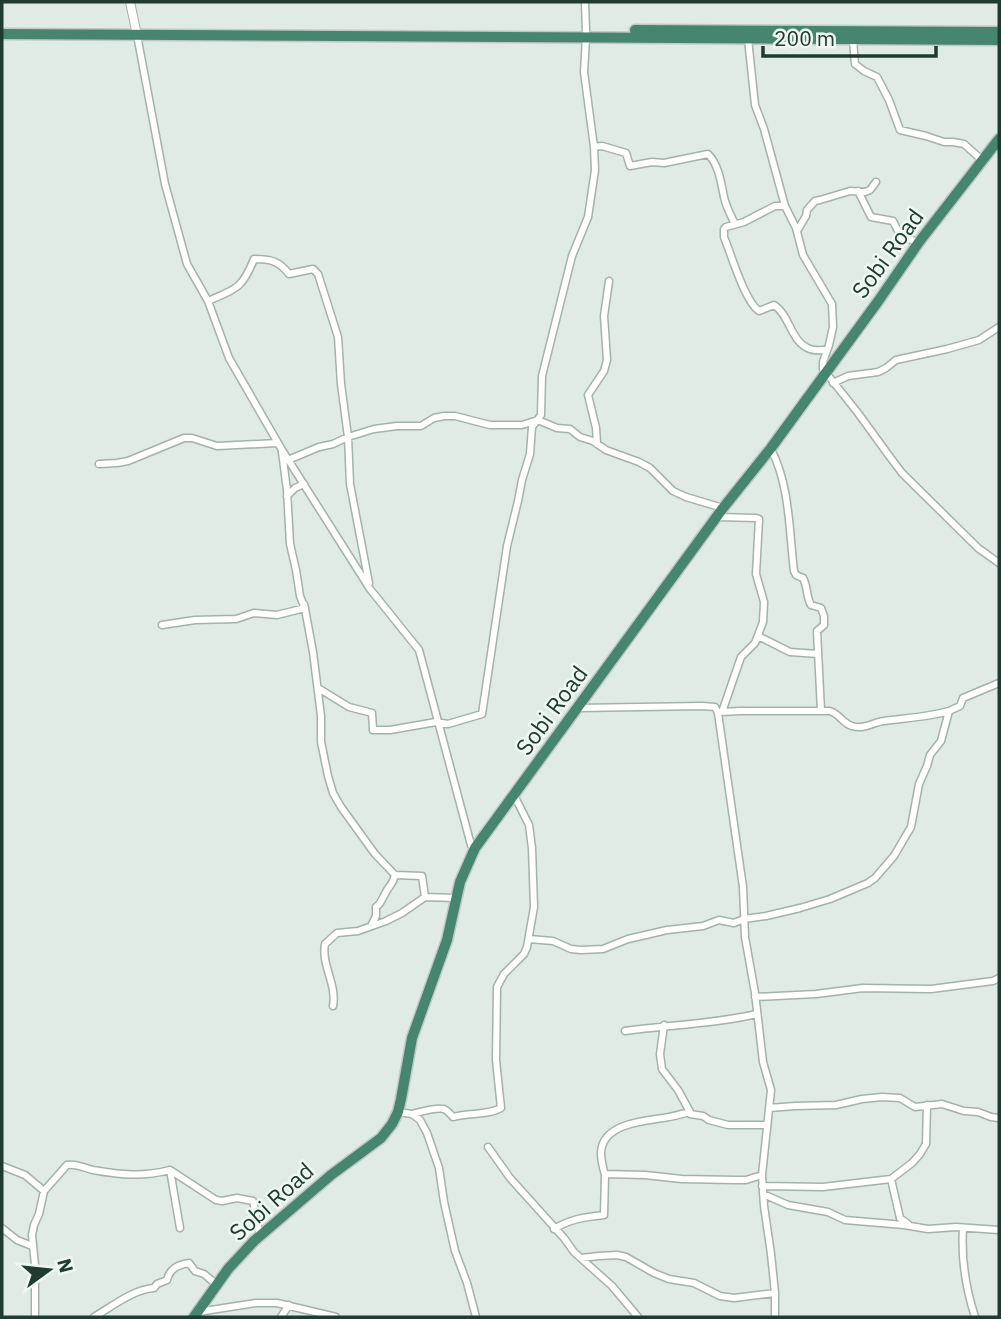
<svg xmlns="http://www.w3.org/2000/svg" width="1001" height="1319" font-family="'IBM Plex Sans',sans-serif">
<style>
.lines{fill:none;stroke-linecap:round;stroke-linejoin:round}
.minor-casing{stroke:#a2b3aa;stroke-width:9}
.tertiary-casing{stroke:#a2b3aa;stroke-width:10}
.trunk-casing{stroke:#c1c8c5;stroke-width:13}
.minor{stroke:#fff;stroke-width:6}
.tertiary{stroke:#fff;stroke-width:8}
.trunk{stroke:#46856f;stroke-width:10}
.labels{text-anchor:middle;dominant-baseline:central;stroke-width:5;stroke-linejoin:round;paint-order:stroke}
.street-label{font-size:23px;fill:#203b30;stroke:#eff7f2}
</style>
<rect width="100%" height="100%" fill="#dfebe4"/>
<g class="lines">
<defs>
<path id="minor" d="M 585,2 L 586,31
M 137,35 L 165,184 L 187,264 L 208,301 L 229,358 L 282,450 L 370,589 L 419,650 L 471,845 L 475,848
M 748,39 L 755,105 L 764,129 L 785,206 L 796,228 L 803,255 L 832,304 L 833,327 L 829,345 L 823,362 L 823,369 L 858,413 L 887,453 L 902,473 L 978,548 L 999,563
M 853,40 L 855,64 L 864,71 L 877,77 L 889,100 L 900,130 L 926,136 L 944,142 L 953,142 L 964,144 L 983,161
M 594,147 L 602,146 L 626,153 L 630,166 L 652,162 L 664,163 L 708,154 C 719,165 721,183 724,197 C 726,207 731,216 735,224
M 858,191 L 871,217 L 893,221 L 901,237 L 919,242
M 785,206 L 775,206 L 744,222 L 726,227 L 724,229 L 724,237 C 731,254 745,302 759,311 L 774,305 C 790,315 791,343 810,349 C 815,351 822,350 827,350
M 797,231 L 806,216 L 807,210 L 815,201 L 820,200 L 850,191 L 865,192 L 870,190 L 876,182
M 208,301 C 236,289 242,289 254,259 C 271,259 279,261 289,274 L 313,269 L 318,274 L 338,337 L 341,384 L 348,437 L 350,484 L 369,583
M 833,383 L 848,376 L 878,372 L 886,368 L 896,360 L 947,349 L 979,340 L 999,327
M 597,444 L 596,428 L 588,395 L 604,371 L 607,360 L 604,316 L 609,281
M 771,449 C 790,486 789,530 794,571 L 796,575 L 803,578 C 808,587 806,597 811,605 L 821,608 L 824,616 L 824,625 L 817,631 L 821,711
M 282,452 L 287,490 L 290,544 L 296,570 L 300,596 L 305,609 L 313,652 L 321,716 L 321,742 L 328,776 L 333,793 L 341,807 L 375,854 L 395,875 L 422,876 L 425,897 L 456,898
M 288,460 L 319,447 L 333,444 L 348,437 L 374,429 L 397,426 L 421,426 L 434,418 L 444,416 L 455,416 L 490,425 L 522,425 L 538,420 L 557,428 L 570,429 L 580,437 L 593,441 L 606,450 L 639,462 L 650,468 L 673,491 L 686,497 L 723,508
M 99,464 L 117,463 L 128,461 L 184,438 L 192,438 L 217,446 L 277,443
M 287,496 L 295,488 L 304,484
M 718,517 L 756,518 L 759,519 L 756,574 L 764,602 L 763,622 L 755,643 L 741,657 L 722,712
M 162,625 L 195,620 L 236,619 L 254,613 L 277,615 L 305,608 L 304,604
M 758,636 L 790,652 L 818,654
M 318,688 L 349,707 L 372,713 L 373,730 L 390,730 L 436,722 L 448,724 L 482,714 L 507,546 L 518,501 L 522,480 L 530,454 L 532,427 L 541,415 L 542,376 L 572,256 L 588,217 L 595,170 L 594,147 L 584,72 L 586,38
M 578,708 L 702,706 L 715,707 L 718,713 L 743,887 L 745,937 L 755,993 L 763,1062 L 771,1090 L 762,1175 L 764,1206 L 771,1254 L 775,1293 L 775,1317
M 720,712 L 740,711 L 830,711 C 840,714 843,724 852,726 C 865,730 873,722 884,721 C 906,718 928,717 949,711
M 371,926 L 376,916 L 376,907 C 382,903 381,900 385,894 C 389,885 393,885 395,875
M 529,939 L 553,941 L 571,949 L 581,950 L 603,949 L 628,939 L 667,930 L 703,926 L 719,920 L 734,923 L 744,919 L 766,916 L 800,908 L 830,899 L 868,883 L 875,878 L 894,856 L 911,827 L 919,784 L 927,766 L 930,755 L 941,741 L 949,711 L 960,706 L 963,698 L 999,683
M 755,997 L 816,994 L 863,988 L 931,989 L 993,981 L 999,978
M 333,1006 C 337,984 321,965 325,944 L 337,933 L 358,931 L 386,921 L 402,913 L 425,897
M 664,1025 L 660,1054 L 662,1069 L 678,1090 L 690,1112
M 625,1031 C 668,1025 714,1024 757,1014
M 769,1108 L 795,1106 L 836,1105 L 862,1099 L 882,1097 L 900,1098 L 915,1107 L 942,1104 L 964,1111 L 978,1112 L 991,1117 L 999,1118
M 398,1112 L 412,1114 L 420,1120 L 427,1133 L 439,1168 L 444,1202 L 455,1251 L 467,1283 L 476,1317
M 412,1114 C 420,1112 436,1107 444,1109 C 447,1110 451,1115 453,1117 C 470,1112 486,1116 501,1108 L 496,1060 L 497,987 L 504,974 L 524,954 L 527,947 L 534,907 L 532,848 L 529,825 L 514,795
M 488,1147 L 510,1178 L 564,1238 L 574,1252 L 612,1286 L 638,1317
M 2,1166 L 25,1175 L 44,1191 L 39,1214 L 34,1225 L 32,1235 L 35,1265 L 35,1317
M 170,1170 L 180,1228
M 605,1175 C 603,1168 601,1160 601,1153 C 602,1124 642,1121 663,1118 C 672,1117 681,1114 690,1112 L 690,1114 L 703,1116 L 709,1120 L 728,1125 L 767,1125
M 891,1179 L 900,1218 L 908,1224
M 762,1186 L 823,1187 L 891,1179 L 912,1163 L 920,1154 L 926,1144 L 927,1105
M 44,1191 L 67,1165 C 76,1163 84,1168 93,1170 C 121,1175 143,1177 170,1170 L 216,1200 L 222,1201 L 237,1198 L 253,1201 L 260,1236
M 763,1194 L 788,1205 L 828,1212 L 845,1220 L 904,1225 L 928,1229 L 956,1227 L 999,1230
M 2,1228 L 17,1240 L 32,1246
M 963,1228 C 961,1258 966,1289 975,1317
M 554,1229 C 570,1219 585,1217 604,1215 L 605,1175 L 606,1174 L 645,1175 L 682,1179 L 735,1180 L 746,1180 L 762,1175
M 581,1258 L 599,1256 L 617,1255 L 626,1257 L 654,1273 L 669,1279 L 694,1283 L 720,1296 L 734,1298 L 775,1293
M 198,1312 L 256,1303 L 277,1303 L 336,1317
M 94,1317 C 111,1307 134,1289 154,1288 L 157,1284 L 167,1280 C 170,1268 178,1265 189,1263 L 195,1271 L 204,1274 L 217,1285
M 281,1317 L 289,1305"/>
<path id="tertiary" d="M 130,2 L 137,35"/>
<path id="trunk" d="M 635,30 L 999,32
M 2,34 L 999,40
M 194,1317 L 228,1269 L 254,1241 L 331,1175 L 381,1138 L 392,1124 L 398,1112 L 401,1099 L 412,1038 L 447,940 L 460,882 L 475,848 L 723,508 L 771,448 L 879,300 L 919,242 L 999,139"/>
</defs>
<use href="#minor" class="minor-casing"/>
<use href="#tertiary" class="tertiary-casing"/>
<use href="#trunk" class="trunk-casing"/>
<use href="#minor" class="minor"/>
<use href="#tertiary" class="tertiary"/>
<use href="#trunk" class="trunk"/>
</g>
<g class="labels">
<g class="street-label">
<text transform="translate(887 253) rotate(-54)">Sobi Road</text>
<text transform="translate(551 710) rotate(-54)">Sobi Road</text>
<text transform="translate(271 1201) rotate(-42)">Sobi Road</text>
</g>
</g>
<rect width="1001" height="1319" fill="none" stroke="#203b30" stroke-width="7"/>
<g transform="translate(49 1270) rotate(75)" stroke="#eff7f2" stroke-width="5" paint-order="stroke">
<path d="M0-5L12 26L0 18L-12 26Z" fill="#203b30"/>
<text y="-10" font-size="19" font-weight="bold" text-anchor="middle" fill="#203b30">N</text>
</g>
<path d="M763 46v10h173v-10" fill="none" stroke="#203b30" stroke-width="3.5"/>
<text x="774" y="46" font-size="21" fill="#203b30" stroke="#eff7f2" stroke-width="5" paint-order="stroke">200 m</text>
</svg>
